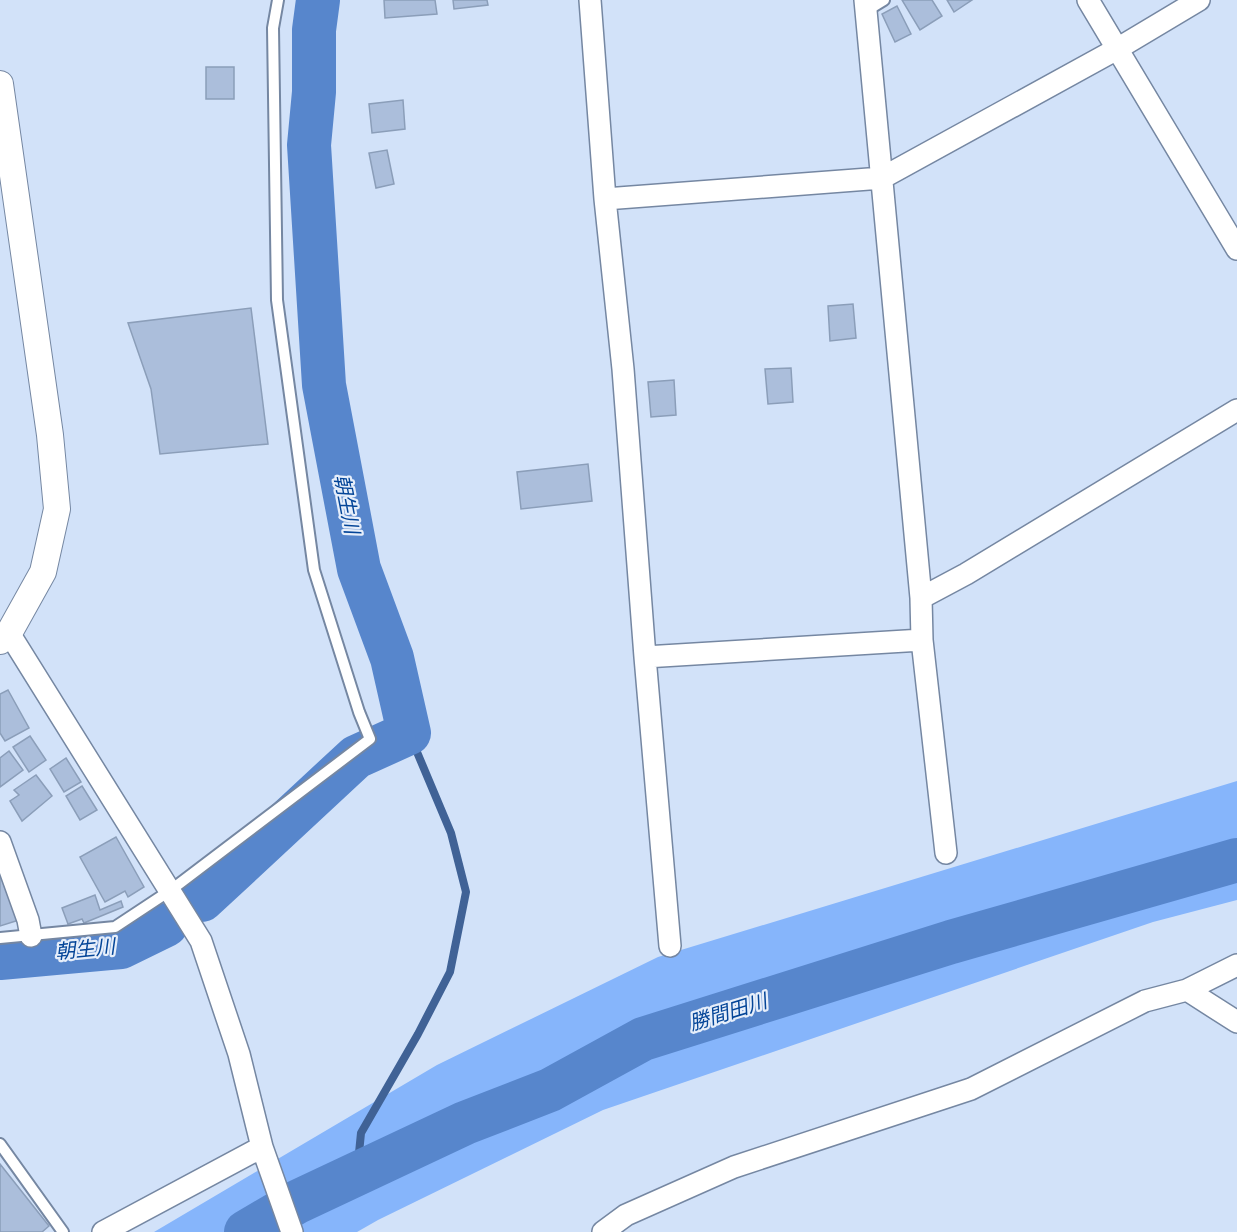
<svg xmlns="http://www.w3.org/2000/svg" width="1237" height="1232" font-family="Arial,'Noto Sans JP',sans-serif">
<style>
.green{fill:#86b5fb}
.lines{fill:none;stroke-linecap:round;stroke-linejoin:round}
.stream{stroke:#406296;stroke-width:8}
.river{stroke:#5786cc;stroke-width:44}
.building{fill:#abbedb;stroke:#8b9eb9;stroke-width:1.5}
.service-casing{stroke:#7587a2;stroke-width:14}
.minor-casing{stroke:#7587a2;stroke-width:24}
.tertiary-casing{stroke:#7587a2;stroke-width:28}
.service{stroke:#fff;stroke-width:10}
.minor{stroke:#fff;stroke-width:21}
.tertiary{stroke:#fff;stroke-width:26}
.labels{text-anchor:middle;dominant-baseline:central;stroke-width:4.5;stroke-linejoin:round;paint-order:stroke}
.water-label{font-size:20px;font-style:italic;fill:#044598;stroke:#e6eefa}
</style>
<rect width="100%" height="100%" fill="#d2e2f9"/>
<path class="green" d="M 1237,781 L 1237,900 L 1153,922 L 603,1110 L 378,1220 L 357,1232 L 154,1232 L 437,1065 L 658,957 Z"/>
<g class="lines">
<path class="stream" d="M 357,1173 L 361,1133 L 418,1034 L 450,972 L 466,892 L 451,833 L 409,733"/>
<path class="river" d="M 202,900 L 356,757 L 409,733 L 392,658 L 359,569 L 324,385 L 309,145 L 314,92 L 314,30 L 318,0
M 0,958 L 121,947 L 166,925
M 246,1232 L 297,1202 L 465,1123 L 550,1090 L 643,1039 L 951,942 L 1237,860"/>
</g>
<path class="building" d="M 384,0 L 435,0 L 437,14 L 385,18 Z
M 453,0 L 487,0 L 488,5 L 454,9 Z
M 902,0 L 932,0 L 942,16 L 920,30 Z
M 947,0 L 972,0 L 954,12 Z
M 897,6 L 911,34 L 895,42 L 882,14 Z
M 206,67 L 234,67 L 234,99 L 206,99 Z
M 403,100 L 405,129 L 372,133 L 369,104 Z
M 387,150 L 394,184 L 376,188 L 369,153 Z
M 853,304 L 856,338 L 830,341 L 828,306 Z
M 251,308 L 268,444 L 160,454 L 151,389 L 128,323 Z
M 791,368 L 793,402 L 768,404 L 765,369 Z
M 674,380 L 676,415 L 651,417 L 648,382 Z
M 588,464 L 592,501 L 521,509 L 517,472 Z
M 8,690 L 29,728 L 5,741 L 0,733 L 0,694 Z
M 30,736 L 46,760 L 29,772 L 13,747 Z
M 9,751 L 23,770 L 0,787 L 0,758 Z
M 66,758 L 81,782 L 64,792 L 50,769 Z
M 36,775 L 52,796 L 22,821 L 10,801 L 19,795 L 14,790 Z
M 82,786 L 97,810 L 80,820 L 66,796 Z
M 116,837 L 144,887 L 128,897 L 125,891 L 105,902 L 80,857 Z
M 0,869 L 19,920 L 0,926 Z
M 95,895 L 100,910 L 121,901 L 123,907 L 84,923 L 82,919 L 68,924 L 62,908 Z
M 0,1164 L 49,1226 L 42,1232 L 0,1232 Z"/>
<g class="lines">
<defs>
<path id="service" d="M 866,11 L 884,0
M 0,938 L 115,927 L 171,890 L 370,739 L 359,712 L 314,570 L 277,300 L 273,28 L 278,0
M 0,1144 L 63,1232"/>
<path id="minor" d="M 590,0 L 605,199 L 623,369 L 645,657 L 670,946
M 865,0 L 921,598
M 1088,0 L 1237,249
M 605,199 L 882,178 L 1117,49 L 1199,0
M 9,633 L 201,941 L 239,1054 L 262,1147 L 292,1232
M 645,657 L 922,640
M 0,842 L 28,920 L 31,936
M 946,853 L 922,640 L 921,598 L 966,574 L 1237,410
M 1187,990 L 1237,1022
M 103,1232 L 262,1147
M 603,1232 L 626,1215 L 734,1167 L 971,1089 L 1145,1001 L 1187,990 L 1237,965"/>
<path id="tertiary" d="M 0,84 L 50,435 L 57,509 L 43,572 L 9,633 L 0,641"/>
</defs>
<use href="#service" class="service-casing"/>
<use href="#minor" class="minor-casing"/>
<use href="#tertiary" class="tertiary-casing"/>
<use href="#service" class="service"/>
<use href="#minor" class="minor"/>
<use href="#tertiary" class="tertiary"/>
</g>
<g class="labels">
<g class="water-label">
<text transform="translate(347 504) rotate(79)">朝生川</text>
<text transform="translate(85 949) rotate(-6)">朝生川</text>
<text transform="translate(728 1012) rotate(-17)">勝間田川</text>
</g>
</g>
</svg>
